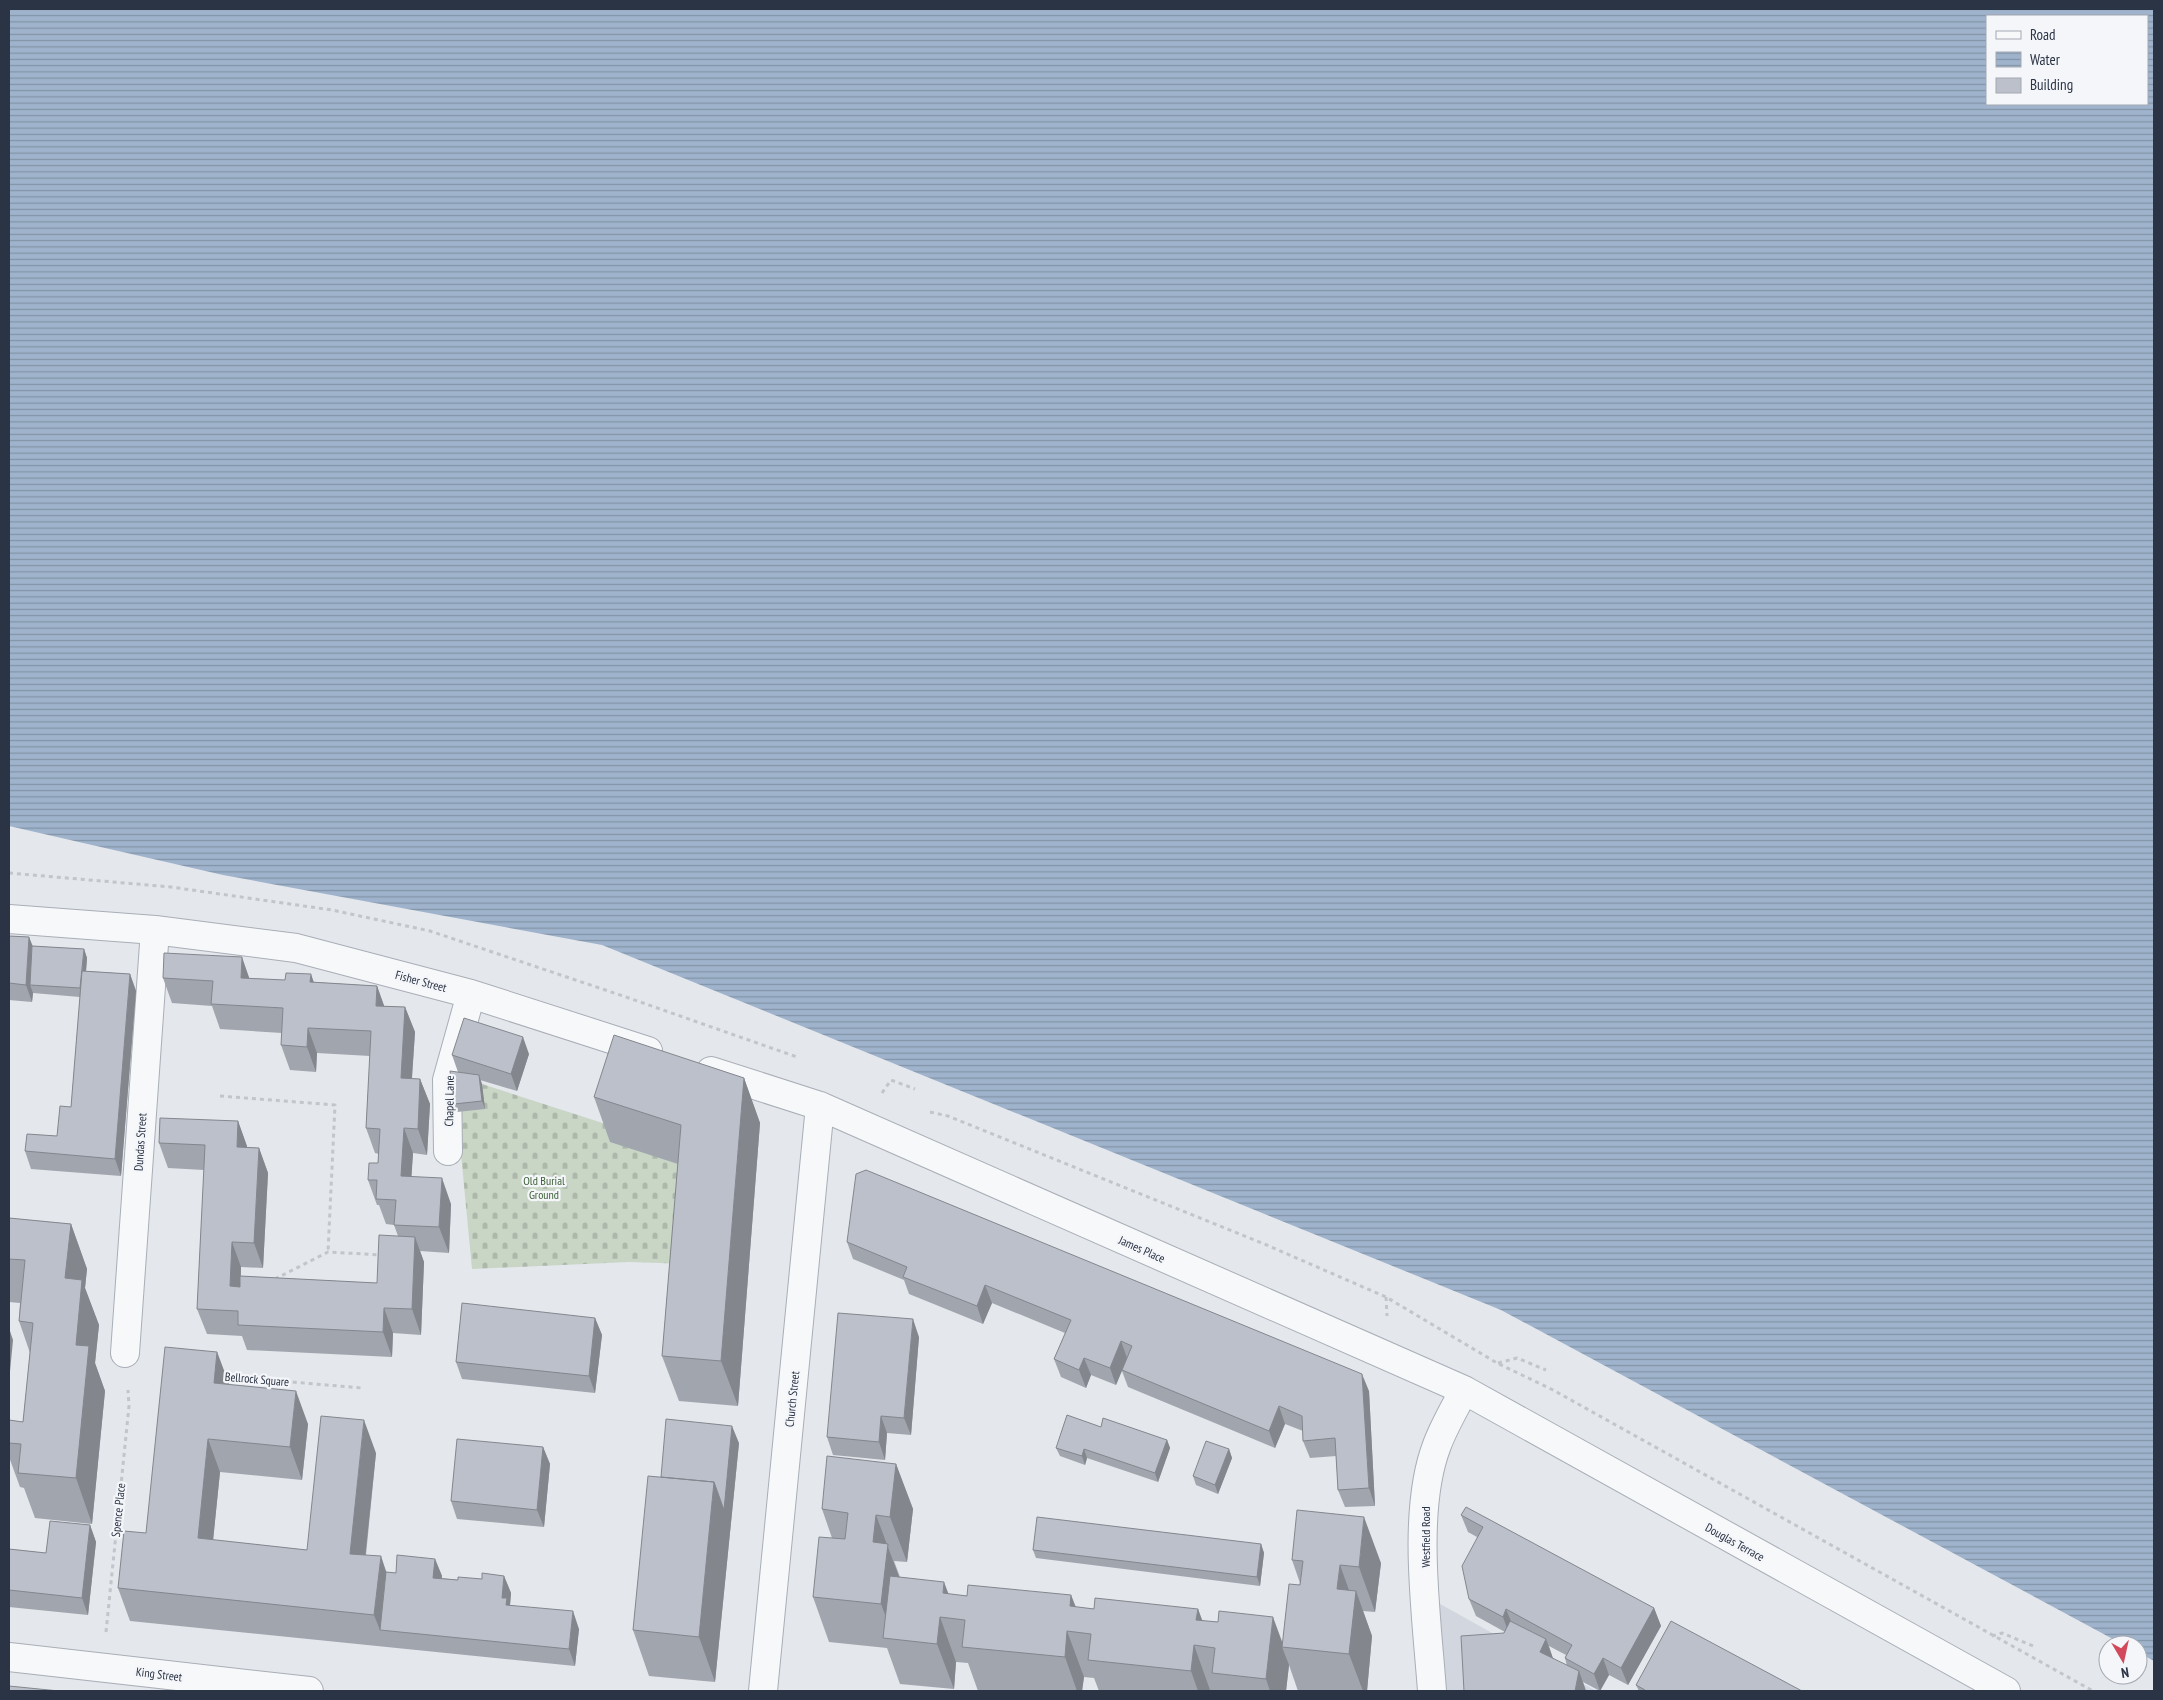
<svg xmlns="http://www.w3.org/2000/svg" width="2163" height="1700" font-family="'PT Sans Narrow',sans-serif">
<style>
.built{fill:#d2d6de}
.cemetery{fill:url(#cemetery-stones)}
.water{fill:url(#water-rules);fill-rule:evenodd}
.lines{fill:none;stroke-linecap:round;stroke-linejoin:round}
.minor-casing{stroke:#a9aeb7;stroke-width:30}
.path{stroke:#c2c5cb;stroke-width:3;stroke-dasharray:4 4;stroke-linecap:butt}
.minor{stroke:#f7f8fa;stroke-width:28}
.wall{fill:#a1a5ae;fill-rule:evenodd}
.shaded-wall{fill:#83868d}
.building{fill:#bbc0ca;stroke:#83868d}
.labels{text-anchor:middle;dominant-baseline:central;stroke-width:4.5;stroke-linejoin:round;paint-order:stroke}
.street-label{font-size:12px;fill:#2b3445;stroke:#f4f6f9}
.park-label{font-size:12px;fill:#3f6138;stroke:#f4f6f9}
</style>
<defs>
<pattern id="cemetery-stones" width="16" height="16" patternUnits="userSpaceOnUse" patternTransform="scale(1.25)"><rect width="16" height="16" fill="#c9d6c5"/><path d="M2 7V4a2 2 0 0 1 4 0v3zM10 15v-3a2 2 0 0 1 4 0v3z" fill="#adb8ab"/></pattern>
<pattern id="water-rules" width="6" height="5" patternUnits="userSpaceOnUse" patternTransform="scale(1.25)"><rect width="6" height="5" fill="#9fb4cc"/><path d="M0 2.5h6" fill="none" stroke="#8293a7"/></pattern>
</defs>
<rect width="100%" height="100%" fill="#e4e7ec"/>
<path class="built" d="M 1426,1596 L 1596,1691 L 1432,1691 Z"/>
<path class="cemetery" d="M 482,1084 L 615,1127 L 697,1171 L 690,1264 L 629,1262 L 472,1269 L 457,1112 Z"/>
<path class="water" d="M 9,9 L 2154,9 L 2154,1661 L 2138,1652 L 2138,1645 L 2124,1645 L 1501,1310 L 602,945 L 223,875 L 9,826 ZM 1987,16 L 2147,16 L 2147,104 L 1987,104 Z"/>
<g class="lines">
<defs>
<path id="minor" d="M 9,919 L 155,930 L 296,948 L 471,994 L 648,1051
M 711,1071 L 820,1106 L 1464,1390 L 2006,1691
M 448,1151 L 447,1080 L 471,994
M 125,1353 L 155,930
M 9,1657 L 309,1691
M 763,1691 L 820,1106
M 1432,1691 C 1427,1619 1411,1512 1437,1445 C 1444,1426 1455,1408 1464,1390"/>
</defs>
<use href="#minor" class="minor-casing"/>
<path class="path" d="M 9,873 L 171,887 L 332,910 L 430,931 L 626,997 L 797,1057
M 882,1093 L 891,1080 L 915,1089
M 220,1096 L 335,1105 L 328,1252
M 930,1112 L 948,1116 L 1262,1243 L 1386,1297 L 1497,1363 L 1553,1390 L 2093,1691
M 275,1279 L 328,1252 L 382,1255
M 1386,1297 L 1387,1316
M 1498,1363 L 1517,1358 L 1546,1370
M 221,1376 L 362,1388
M 106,1632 L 129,1406 L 128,1390
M 1992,1636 L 2002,1633 L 2033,1646"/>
<use href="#minor" class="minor"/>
</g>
<path class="wall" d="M 9,936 L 29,937 L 32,946 L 84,949 L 87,958 L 86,971 L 130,974 L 136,991 L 121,1176 L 31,1169 L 25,1151 L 57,1136 L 71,1107 L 80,997 L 33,993 L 32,1002 L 9,1000 Z
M 163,978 L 250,978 L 377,986 L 384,1006 L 405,1007 L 415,1032 L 412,1079 L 420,1079 L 430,1104 L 427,1155 L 413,1153 L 411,1177 L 451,1204 L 449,1253 L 420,1251 L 424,1262 L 421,1335 L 393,1333 L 392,1357 L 247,1350 L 242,1336 L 207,1334 L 197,1309 L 204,1170 L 168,1168 L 159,1143 L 238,1121 L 247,1147 L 259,1148 L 268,1173 L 263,1268 L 241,1267 L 241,1276 L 377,1283 L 398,1236 L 394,1225 L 386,1224 L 379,1205 L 377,1205 L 368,1180 L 378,1163 L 379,1154 L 375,1153 L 366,1128 L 370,1056 L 317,1053 L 316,1072 L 290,1070 L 281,1045 L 282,1033 L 220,1029 L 212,1006 L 172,1003 Z
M 529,1054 L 517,1091 L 480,1080 L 482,1084 L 485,1109 L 457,1112 L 454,1104 L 458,1072 L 452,1055 Z
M 744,1078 L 760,1123 L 738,1406 L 679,1401 L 662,1356 L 678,1164 L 610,1142 L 594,1097 Z
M 9,1218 L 71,1224 L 87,1269 L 85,1288 L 99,1325 L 95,1363 L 105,1391 L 92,1524 L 35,1518 L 24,1488 L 20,1487 L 9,1457 L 9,1420 L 23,1422 L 30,1353 L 19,1321 L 20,1303 L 9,1302 Z
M 847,1242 L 1369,1391 L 1375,1506 L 1345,1507 L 1338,1490 L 1336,1456 L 1310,1458 L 1303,1441 L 1303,1431 L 1285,1424 L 1275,1448 L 1128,1387 L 1122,1371 L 1116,1385 L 1091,1375 L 1086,1388 L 1061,1377 L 1054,1359 L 1065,1333 L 992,1303 L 983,1324 L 909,1294 L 904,1280 L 853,1259 Z
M 595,1318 L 602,1335 L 595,1393 L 462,1379 L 456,1362 Z
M 919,1337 L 911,1435 L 887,1433 L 885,1460 L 833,1455 L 827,1437 Z
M 217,1352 L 229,1384 L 308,1424 L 302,1480 L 220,1472 L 213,1540 L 307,1550 L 376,1453 L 366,1555 L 386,1572 L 396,1573 L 435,1559 L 442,1576 L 441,1578 L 458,1580 L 482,1579 L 504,1576 L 511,1593 L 510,1605 L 579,1629 L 575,1666 L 130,1621 L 118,1588 L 146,1533 Z
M 1101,1427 L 1167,1440 L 1170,1448 L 1158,1482 L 1087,1458 L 1085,1465 L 1060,1456 L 1056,1448 Z
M 739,1443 L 715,1682 L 649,1676 L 633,1630 L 661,1477 Z
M 543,1447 L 550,1464 L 544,1527 L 457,1519 L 451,1501 Z
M 1229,1449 L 1232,1458 L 1218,1494 L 1196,1485 L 1193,1476 Z
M 896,1464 L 913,1509 L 907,1562 L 894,1561 L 900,1577 L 948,1594 L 967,1596 L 1071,1595 L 1076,1607 L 1094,1609 L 1198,1609 L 1202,1620 L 1283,1644 L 1300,1583 L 1292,1560 L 1381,1563 L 1375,1612 L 1363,1611 L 1372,1636 L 1367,1691 L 1298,1691 L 1289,1665 L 1286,1691 L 1218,1691 L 1210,1690 L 1210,1691 L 1099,1691 L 1094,1678 L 1084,1677 L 1082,1691 L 978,1691 L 968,1663 L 956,1662 L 954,1689 L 900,1684 L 887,1648 L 829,1642 L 813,1597 L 832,1538 L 822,1509 Z
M 1461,1515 L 1654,1608 L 1661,1626 L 1628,1685 L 1609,1675 L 1600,1691 L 1583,1682 L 1586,1691 L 1504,1633 L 1505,1632 L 1476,1616 L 1469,1599 L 1477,1537 L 1468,1532 ZM 1549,1646 L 1566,1655 L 1565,1658 L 1567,1666 L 1553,1659 Z
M 90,1525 L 96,1542 L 88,1615 L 9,1607 L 9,1549 L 46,1553 Z
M 1261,1544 L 1264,1553 L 1260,1586 L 1036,1558 L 1033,1550 Z
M 1636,1685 L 1802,1691 L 1639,1691 Z"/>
<path class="shaded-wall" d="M 29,937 L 36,954 L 30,985 L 33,993 L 32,1002 L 26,985 Z
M 84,949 L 87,958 L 84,997 L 81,988 Z
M 242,957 L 251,983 L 241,978 Z
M 130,974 L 136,991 L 121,1176 L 115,1159 Z
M 311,974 L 320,1000 L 310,982 Z
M 377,986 L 386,1011 L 376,1006 Z
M 405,1007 L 415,1032 L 410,1104 L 401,1078 Z
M 308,1028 L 317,1053 L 316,1072 L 307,1047 Z
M 523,1037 L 529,1054 L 517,1091 L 511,1074 Z
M 479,1075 L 482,1084 L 485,1109 L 482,1101 Z
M 744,1078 L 760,1123 L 738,1406 L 721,1361 Z
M 420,1079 L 430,1104 L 427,1155 L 418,1129 Z
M 238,1121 L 247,1146 L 246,1172 L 237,1147 Z
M 404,1128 L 413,1153 L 410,1201 L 401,1176 Z
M 259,1148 L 268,1173 L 263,1268 L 254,1243 Z
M 442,1178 L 451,1204 L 449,1253 L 439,1227 Z
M 71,1224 L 87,1269 L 85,1288 L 99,1325 L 95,1363 L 105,1391 L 92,1524 L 76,1478 L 76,1345 L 65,1278 Z
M 415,1237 L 424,1262 L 421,1335 L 412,1309 Z
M 232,1242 L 241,1267 L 239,1311 L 230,1286 Z
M 985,1285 L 992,1303 L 983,1324 L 977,1306 Z
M 384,1308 L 393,1333 L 392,1357 L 383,1332 Z
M 595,1318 L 602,1335 L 595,1393 L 589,1376 Z
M 913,1319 L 919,1337 L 911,1435 L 904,1418 Z
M 9,1328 L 13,1340 L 9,1382 Z
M 1121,1341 L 1127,1358 L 1116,1385 L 1110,1368 Z
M 217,1352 L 229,1384 L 214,1383 Z
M 1084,1358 L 1091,1375 L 1086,1388 L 1079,1370 Z
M 1362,1374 L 1369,1391 L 1375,1506 L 1369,1488 Z
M 296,1391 L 308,1424 L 302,1480 L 290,1447 Z
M 1279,1406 L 1285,1424 L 1275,1448 L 1269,1431 Z
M 881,1416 L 887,1433 L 885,1460 L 879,1442 Z
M 364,1420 L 376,1453 L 362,1587 L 350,1554 Z
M 732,1426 L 739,1443 L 715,1682 L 699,1637 L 714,1482 Z
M 208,1439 L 220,1472 L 210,1571 L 198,1538 Z
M 1167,1440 L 1170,1448 L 1158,1482 L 1155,1473 Z
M 543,1447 L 550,1464 L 544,1527 L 537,1510 Z
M 1084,1449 L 1087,1458 L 1085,1465 L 1082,1456 Z
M 1229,1449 L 1232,1458 L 1218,1494 L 1215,1485 Z
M 896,1464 L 913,1509 L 907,1562 L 890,1517 Z
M 876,1515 L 904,1590 L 894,1639 L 881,1604 L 873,1542 Z
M 1364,1517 L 1381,1563 L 1375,1612 L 1359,1567 Z
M 90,1525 L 96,1542 L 88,1615 L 82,1598 Z
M 1261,1544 L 1264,1553 L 1260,1586 L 1257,1577 Z
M 381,1556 L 392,1589 L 380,1630 L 374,1615 Z
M 435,1559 L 442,1576 L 440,1595 L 433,1578 Z
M 1340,1565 L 1354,1604 L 1356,1591 L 1372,1636 L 1367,1691 L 1363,1691 L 1349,1654 L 1337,1589 Z
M 504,1576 L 511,1593 L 510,1605 L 513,1616 L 502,1598 Z
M 944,1582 L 958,1619 L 943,1593 Z
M 1071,1595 L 1085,1633 L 1070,1606 Z
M 1654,1608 L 1661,1626 L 1628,1685 L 1621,1668 Z
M 1198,1609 L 1212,1647 L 1196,1620 Z
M 1506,1609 L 1513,1626 L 1509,1634 L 1503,1617 Z
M 573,1611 L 579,1629 L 575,1666 L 569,1649 Z
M 940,1617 L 956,1662 L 954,1689 L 937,1644 Z
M 1273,1617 L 1284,1647 L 1282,1647 L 1289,1665 L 1286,1691 L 1270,1691 L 1266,1679 Z
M 1067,1631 L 1084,1677 L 1082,1691 L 1077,1691 L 1065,1657 Z
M 1546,1639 L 1558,1672 L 1540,1652 Z
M 1194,1645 L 1210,1690 L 1210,1691 L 1198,1691 L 1191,1671 Z
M 1603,1658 L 1609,1675 L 1600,1691 L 1594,1674 Z
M 1579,1671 L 1586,1691 L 1575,1691 Z"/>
<path class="building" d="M 9,936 L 29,937 L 26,985 L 9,983 Z
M 32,946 L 84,949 L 80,988 L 30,985 Z
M 164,953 L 242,957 L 241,978 L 285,980 L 286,973 L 311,974 L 310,982 L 377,986 L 376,1006 L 405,1007 L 401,1078 L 420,1079 L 418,1129 L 404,1128 L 401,1176 L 442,1178 L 439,1227 L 394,1225 L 396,1200 L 376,1199 L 377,1180 L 368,1180 L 369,1163 L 378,1163 L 380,1129 L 366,1128 L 371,1031 L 308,1028 L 307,1047 L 281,1045 L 283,1008 L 211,1004 L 213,981 L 163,978 Z
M 82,971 L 130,974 L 115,1159 L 25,1151 L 27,1134 L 57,1136 L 60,1106 L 71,1107 Z
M 464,1018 L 523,1037 L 511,1074 L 452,1055 Z
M 614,1035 L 744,1078 L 721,1361 L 662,1356 L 681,1125 L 594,1097 Z
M 450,1071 L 479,1075 L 482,1101 L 454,1104 Z
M 160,1118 L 238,1121 L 237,1147 L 259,1148 L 254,1243 L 232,1242 L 230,1286 L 240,1287 L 240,1276 L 377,1283 L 379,1235 L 415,1237 L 412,1309 L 384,1308 L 383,1332 L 238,1325 L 238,1311 L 197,1309 L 205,1145 L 159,1143 Z
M 866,1170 L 1362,1374 L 1369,1488 L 1338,1490 L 1335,1438 L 1303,1441 L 1302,1416 L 1279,1406 L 1269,1431 L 1158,1385 L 1122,1370 L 1132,1346 L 1121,1341 L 1110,1368 L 1084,1358 L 1079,1370 L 1054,1359 L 1071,1320 L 985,1285 L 977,1306 L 903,1277 L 907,1267 L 847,1242 L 856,1174 Z
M 9,1218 L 71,1224 L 65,1278 L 82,1280 L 76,1345 L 89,1346 L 76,1478 L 18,1473 L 21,1444 L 9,1443 L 9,1420 L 23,1422 L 33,1323 L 19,1321 L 25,1260 L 9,1259 Z
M 462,1303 L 595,1318 L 589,1376 L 456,1362 Z
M 838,1313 L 913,1319 L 904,1418 L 881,1416 L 879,1442 L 827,1437 Z
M 165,1347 L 217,1352 L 214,1383 L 296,1391 L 290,1447 L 208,1439 L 198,1538 L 307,1550 L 321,1416 L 364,1420 L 350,1554 L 381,1556 L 374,1615 L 118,1588 L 124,1531 L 146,1533 Z
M 1067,1415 L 1101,1427 L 1103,1418 L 1167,1440 L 1155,1473 L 1084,1449 L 1082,1456 L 1056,1448 Z
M 666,1419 L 732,1426 L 724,1510 L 714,1482 L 661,1477 Z
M 457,1439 L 543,1447 L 537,1510 L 451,1501 Z
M 1206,1441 L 1229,1449 L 1215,1485 L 1193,1476 Z
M 827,1456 L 896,1464 L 890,1517 L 876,1515 L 873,1542 L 888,1544 L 881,1604 L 813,1597 L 819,1537 L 845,1539 L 848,1513 L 822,1509 Z
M 648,1476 L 714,1482 L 699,1637 L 633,1630 Z
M 1466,1507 L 1654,1608 L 1621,1668 L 1603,1658 L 1594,1674 L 1565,1658 L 1572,1645 L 1506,1609 L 1503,1617 L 1469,1599 L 1462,1566 L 1483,1527 L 1461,1515 Z
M 1297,1510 L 1364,1517 L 1359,1567 L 1340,1565 L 1337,1589 L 1356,1591 L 1349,1654 L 1282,1647 L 1289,1584 L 1300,1585 L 1303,1561 L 1292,1560 Z
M 1037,1517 L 1261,1544 L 1257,1577 L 1033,1550 Z
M 50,1521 L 90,1525 L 82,1598 L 9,1590 L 9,1549 L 46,1553 Z
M 397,1555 L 435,1559 L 433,1578 L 458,1580 L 458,1577 L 482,1579 L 482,1573 L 504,1576 L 502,1598 L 507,1598 L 506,1605 L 573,1611 L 569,1649 L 380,1630 L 386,1572 L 396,1573 Z
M 890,1576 L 944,1582 L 943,1593 L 967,1596 L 968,1585 L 1071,1595 L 1070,1606 L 1094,1609 L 1095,1598 L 1198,1609 L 1196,1620 L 1218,1622 L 1219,1611 L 1273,1617 L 1266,1679 L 1212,1673 L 1215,1648 L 1194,1645 L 1191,1671 L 1088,1660 L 1091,1634 L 1067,1631 L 1065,1657 L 962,1647 L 965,1620 L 940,1617 L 937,1644 L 883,1638 Z
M 1510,1621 L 1546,1639 L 1540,1652 L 1579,1671 L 1575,1691 L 1464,1691 L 1461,1636 L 1504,1633 Z
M 1671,1621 L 1802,1691 L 1645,1691 L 1645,1690 L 1636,1685 Z
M 9,1686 L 59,1691 L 9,1691 Z"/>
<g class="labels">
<g class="street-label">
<text transform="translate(421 981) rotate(15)">Fisher Street</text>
<text transform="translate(449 1101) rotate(-89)">Chapel Lane</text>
<text transform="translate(140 1142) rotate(-86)">Dundas Street</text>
<text transform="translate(1142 1249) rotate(24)">James Place</text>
<text transform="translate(257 1379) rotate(5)">Bellrock Square</text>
<text transform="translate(792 1399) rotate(-84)">Church Street</text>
<text transform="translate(118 1510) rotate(-84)">Spence Place</text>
<text transform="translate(1425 1537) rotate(-90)">Westfield Road</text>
<text transform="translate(1735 1542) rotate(29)">Douglas Terrace</text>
<text transform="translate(159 1674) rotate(7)">King Street</text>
</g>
<g class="park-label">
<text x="544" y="1180">Old Burial<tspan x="544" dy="14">Ground</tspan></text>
</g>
</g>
<rect width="2163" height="1700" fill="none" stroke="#2b3445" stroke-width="20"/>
<rect x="1986" y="15" width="162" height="90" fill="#f4f6f9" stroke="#a4a8b1"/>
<rect x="1996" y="31" width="25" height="8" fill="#f7f8fa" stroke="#a4a8b1"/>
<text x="2030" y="40" font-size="15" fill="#2b3445">Road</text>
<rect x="1996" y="52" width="25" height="15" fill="url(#water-rules)" stroke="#a4a8b1"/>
<text x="2030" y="65" font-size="15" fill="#2b3445">Water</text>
<rect x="1996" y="78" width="25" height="15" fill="#bbc0ca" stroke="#a4a8b1"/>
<text x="2030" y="90" font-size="15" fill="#2b3445">Building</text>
<g transform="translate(2123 1660) rotate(171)"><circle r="24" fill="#f4f6f9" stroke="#a4a8b1"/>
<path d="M0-4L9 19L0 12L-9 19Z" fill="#d1495b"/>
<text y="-8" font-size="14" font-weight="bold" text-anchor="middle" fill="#2b3445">N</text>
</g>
</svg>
